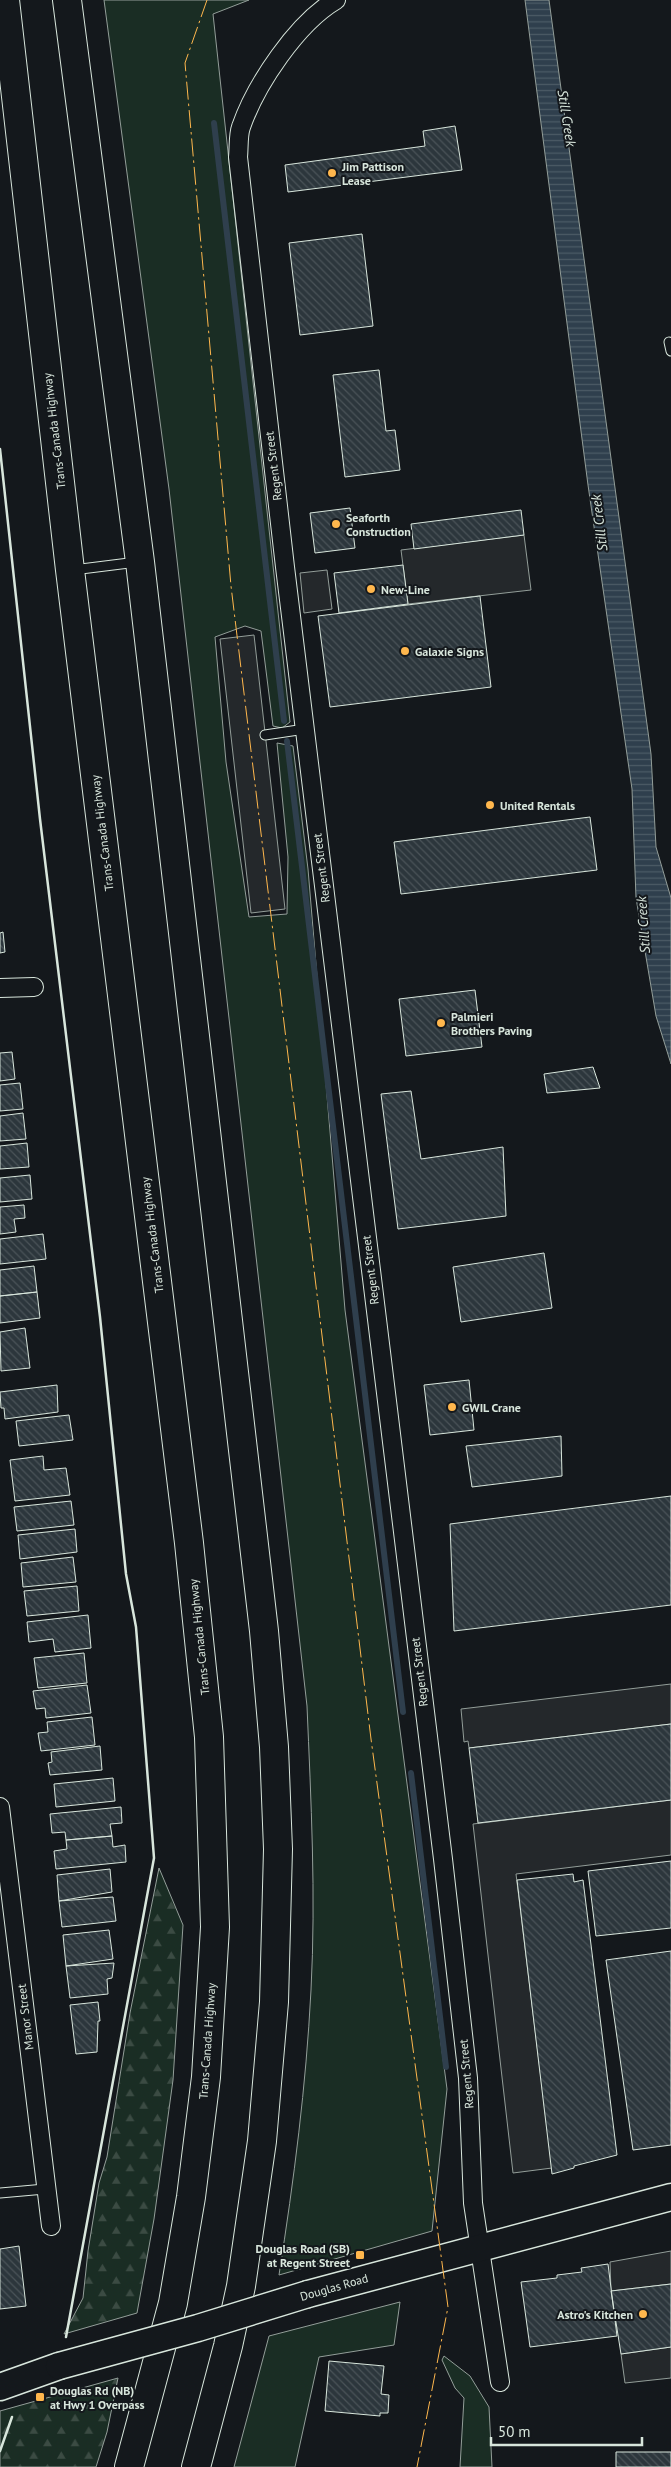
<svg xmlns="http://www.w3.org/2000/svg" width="671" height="2467" font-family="'PT Sans',sans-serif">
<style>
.grass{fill:#1a2d24;stroke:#939e99}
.forest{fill:url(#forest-firs);stroke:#939e99}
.parking{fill:#24282b;stroke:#939e99}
.water{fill:url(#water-rules);stroke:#939e99}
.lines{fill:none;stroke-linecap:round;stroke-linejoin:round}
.stream{stroke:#2f3f4d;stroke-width:6}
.building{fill:url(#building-back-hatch);stroke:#d8e6dc}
.lane-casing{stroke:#d8e6dc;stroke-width:11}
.street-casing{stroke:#d8e6dc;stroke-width:20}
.secondary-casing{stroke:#d8e6dc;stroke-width:29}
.highway-casing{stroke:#d8e6dc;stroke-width:30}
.lane{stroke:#14181c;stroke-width:9}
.street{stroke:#14181c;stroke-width:18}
.secondary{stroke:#14181c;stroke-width:26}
.highway{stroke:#14181c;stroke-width:28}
.secondary-bridge-casing{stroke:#d8e6dc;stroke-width:29;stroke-linecap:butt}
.secondary-bridge{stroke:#14181c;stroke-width:26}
.wall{stroke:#d8e6dc;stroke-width:2.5}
.power{stroke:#ffb74d;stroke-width:1;stroke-dasharray:18 4 2.5 4;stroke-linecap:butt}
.poi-dot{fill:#ffb74d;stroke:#14181c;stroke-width:2}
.labels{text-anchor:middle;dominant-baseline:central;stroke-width:4;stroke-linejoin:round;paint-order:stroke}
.poi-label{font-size:12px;font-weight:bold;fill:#d8e6dc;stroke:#14181c;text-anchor:start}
.street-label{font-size:12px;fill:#d8e6dc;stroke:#14181c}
.water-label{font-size:14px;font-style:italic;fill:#d8e6dc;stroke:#14181c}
</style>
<defs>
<pattern id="forest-firs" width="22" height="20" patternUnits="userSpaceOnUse" patternTransform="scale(1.25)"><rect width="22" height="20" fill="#1a2d24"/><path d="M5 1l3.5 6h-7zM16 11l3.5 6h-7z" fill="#3b4b43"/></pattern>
<pattern id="water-rules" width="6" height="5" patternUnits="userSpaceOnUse" patternTransform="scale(1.25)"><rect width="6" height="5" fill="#2f3f4d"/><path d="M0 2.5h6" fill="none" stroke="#4c5b66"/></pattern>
<pattern id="building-back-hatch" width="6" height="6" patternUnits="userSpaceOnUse" patternTransform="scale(1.25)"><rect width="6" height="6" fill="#2c363c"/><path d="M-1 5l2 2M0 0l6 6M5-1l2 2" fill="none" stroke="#4a5358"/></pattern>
</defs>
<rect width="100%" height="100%" fill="#14181c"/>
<path class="grass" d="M 104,0 L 249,0 L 213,14 L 290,722 L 282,728 L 273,726 L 261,631 L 245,626 L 215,637 L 226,762 L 249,917 L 287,914 L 288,857 L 277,743 L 293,746 L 308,869 L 345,1310 L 447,2089 L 432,2231 L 279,2275 C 294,2179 306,2087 311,1990 C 316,1895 311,1801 307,1706 L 169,489 Z
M 400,2302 L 394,2345 L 319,2357 L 295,2467 L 234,2467 L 269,2336 Z
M 444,2356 L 470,2376 L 489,2407 L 492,2467 L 460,2467 L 464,2398 L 455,2388 L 442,2360 Z"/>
<path class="forest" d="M 159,1868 L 183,1925 L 173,2080 L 154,2219 L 137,2313 L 64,2334 L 83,2298 L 88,2251 L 99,2183 L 107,2157 L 130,2013 Z
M 118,2378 L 107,2432 L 96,2467 L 0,2467 L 0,2411 Z"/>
<path class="parking" d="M 524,535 L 531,590 L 408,604 L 401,550 Z
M 327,570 L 332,609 L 304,613 L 300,573 Z
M 254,635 L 285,909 L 251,913 L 220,639 Z
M 671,1684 L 671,1724 L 469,1748 L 468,1741 L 464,1742 L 461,1709 Z
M 671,1800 L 671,1855 L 516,1874 L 552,2168 L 513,2173 L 473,1824 Z
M 671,2251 L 671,2284 L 611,2291 L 610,2262 Z
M 671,2347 L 671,2378 L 625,2383 L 621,2354 Z"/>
<path class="water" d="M 525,0 L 549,0 L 651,754 L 656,847 L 671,898 L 671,1064 L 656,1016 L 636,898 L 632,789 L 588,485 Z"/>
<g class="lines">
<path class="stream" d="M 214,123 L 284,721
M 287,741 L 403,1712
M 411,1773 L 446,2067"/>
</g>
<path class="building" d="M 455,126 L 462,170 L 288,192 L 285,165 L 425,146 L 423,131 Z
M 362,234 L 373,326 L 300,335 L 289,243 Z
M 379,370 L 386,431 L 395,430 L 400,470 L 345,477 L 333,375 Z
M 350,508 L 355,548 L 315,553 L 310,513 Z
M 521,510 L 524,535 L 414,549 L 411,524 Z
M 403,565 L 408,604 L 339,613 L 334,573 Z
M 480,596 L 491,687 L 330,707 L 318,616 Z
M 590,817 L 597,870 L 401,894 L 394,842 Z
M 3,932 L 5,952 L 0,953 L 0,933 Z
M 475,990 L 482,1047 L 406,1056 L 399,999 Z
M 12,1052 L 15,1079 L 0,1081 L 0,1053 Z
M 593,1067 L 600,1088 L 547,1093 L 544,1074 Z
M 20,1083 L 23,1109 L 0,1111 L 0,1085 Z
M 411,1091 L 421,1159 L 503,1147 L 506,1216 L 398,1229 L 381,1094 Z
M 23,1113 L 26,1139 L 0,1141 L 0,1116 Z
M 27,1143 L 29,1167 L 0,1169 L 0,1146 Z
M 30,1175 L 32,1199 L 0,1202 L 0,1178 Z
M 24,1205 L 25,1218 L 14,1219 L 16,1232 L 0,1234 L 0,1207 Z
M 43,1234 L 46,1259 L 0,1264 L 0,1239 Z
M 544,1253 L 552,1308 L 461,1322 L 453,1267 Z
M 34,1266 L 37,1292 L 0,1296 L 0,1270 Z
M 37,1292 L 40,1318 L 0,1323 L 0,1296 Z
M 25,1328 L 30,1368 L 1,1371 L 0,1332 Z
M 469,1380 L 474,1430 L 430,1435 L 424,1385 Z
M 57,1385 L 58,1412 L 5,1419 L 4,1408 L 1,1408 L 0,1392 Z
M 69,1415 L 73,1440 L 19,1446 L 16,1421 Z
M 561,1436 L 562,1476 L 472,1487 L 466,1446 Z
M 43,1456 L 44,1470 L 66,1468 L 70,1495 L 15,1501 L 10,1460 Z
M 671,1496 L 671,1605 L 454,1631 L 450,1524 Z
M 71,1501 L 74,1525 L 17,1531 L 14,1507 Z
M 75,1529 L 77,1552 L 20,1559 L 18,1535 Z
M 73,1557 L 76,1582 L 23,1587 L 21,1563 Z
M 77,1586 L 79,1611 L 27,1616 L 24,1591 Z
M 88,1615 L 91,1648 L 55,1652 L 53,1639 L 29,1642 L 27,1622 Z
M 84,1653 L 87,1683 L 38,1688 L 34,1658 Z
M 87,1685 L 91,1713 L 46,1718 L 45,1708 L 36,1709 L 33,1691 Z
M 92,1717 L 95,1745 L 41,1751 L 38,1733 L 48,1732 L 47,1722 Z
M 671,1724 L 671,1800 L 478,1823 L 469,1748 Z
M 100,1746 L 102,1770 L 50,1775 L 48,1763 L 52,1762 L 51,1752 Z
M 113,1778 L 115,1801 L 56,1807 L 54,1784 Z
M 121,1807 L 122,1823 L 110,1824 L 112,1836 L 66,1840 L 65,1832 L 52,1833 L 50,1814 Z
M 112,1836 L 113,1847 L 125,1845 L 126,1862 L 56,1869 L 54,1851 L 67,1849 L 66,1840 Z
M 671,1861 L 671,1928 L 596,1936 L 588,1871 Z
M 110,1869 L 112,1892 L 59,1901 L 57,1875 Z
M 573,1874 L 574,1882 L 583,1880 L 617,2155 L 574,2166 L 574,2168 L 552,2174 L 517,1880 Z
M 113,1897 L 116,1921 L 62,1927 L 59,1901 Z
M 109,1930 L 113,1959 L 66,1966 L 63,1935 Z
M 671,1951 L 671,2145 L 633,2150 L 606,1960 Z
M 114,1963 L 112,1978 L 107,1979 L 108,1994 L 70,1998 L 66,1966 Z
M 98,2002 L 100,2021 L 98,2021 L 97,2052 L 76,2054 L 70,2005 Z
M 19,2246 L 26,2306 L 0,2309 L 0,2249 Z
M 608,2264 L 617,2336 L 530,2347 L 521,2282 L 557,2278 L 557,2275 L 582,2272 L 581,2268 Z
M 671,2284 L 671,2347 L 621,2354 L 611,2291 Z
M 329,2361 L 384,2366 L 381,2394 L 389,2395 L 388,2413 L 380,2413 L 380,2416 L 325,2411 Z
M 616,2452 L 671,2452 L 671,2467 L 616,2467 Z"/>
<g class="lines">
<defs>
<path id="lane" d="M 669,342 L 671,351
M 73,570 L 137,562
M 265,735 L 305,729
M 0,2193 L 45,2189"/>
<path id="street" d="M 336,0 C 297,23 256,84 241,127 C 238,135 239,148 238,157 L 285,567 L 443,1859 L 468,2078 L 473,2203 L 500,2382
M 0,988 L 34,987
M 0,1807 L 51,2226"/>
<path id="secondary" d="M 308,2294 L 671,2197
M 0,2387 L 59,2366"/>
<path id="highway" d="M 5,0 L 70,570 L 189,1543 L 209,1737 L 215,1927 L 206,2077 L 191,2197 L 173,2303 L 129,2467
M 67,0 L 140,562 L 264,1631 L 274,1747 L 278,1849 L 274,2002 L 262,2141 L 241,2286 L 228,2346 L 196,2467"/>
</defs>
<use href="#lane" class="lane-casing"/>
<use href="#street" class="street-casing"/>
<use href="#secondary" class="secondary-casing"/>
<use href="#highway" class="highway-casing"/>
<use href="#lane" class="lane"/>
<use href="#street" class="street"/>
<use href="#secondary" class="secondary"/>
<use href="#highway" class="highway"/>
<defs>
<path id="secondary-bridge" d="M 59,2366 L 198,2328 L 308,2294"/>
</defs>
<use href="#secondary-bridge" class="secondary-bridge-casing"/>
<use href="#secondary-bridge" class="secondary-bridge"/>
<path class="wall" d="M 0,449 L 40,819 L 100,1317 L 126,1574 L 136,1627 L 154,1858 L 66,2337
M 0,2451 L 12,2417"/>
<path class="power" d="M 207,0 L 185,63 L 231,586 L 371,1739 L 448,2307 L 417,2467"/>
</g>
<g class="poi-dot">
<circle cx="332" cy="173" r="5"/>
<circle cx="336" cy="524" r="5"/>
<circle cx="371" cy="589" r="5"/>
<circle cx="405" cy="651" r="5"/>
<circle cx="490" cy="805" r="5"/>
<circle cx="441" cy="1023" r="5"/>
<circle cx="452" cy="1407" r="5"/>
<rect x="355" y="2250" width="10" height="10" rx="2.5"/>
<circle cx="643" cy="2314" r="5"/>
<rect x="35" y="2392" width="10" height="10" rx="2.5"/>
</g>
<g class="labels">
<g class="poi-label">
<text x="342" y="166">Jim Pattison<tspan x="342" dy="14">Lease</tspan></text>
<text x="346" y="517">Seaforth<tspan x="346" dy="14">Construction</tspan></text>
<text x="381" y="589">New-Line</text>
<text x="415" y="651">Galaxie Signs</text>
<text x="500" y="805">United Rentals</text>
<text x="451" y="1016">Palmieri<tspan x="451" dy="14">Brothers Paving</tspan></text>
<text x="462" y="1407">GWIL Crane</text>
<text x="350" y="2248" text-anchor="end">Douglas Road (SB)<tspan x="350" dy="14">at Regent Street</tspan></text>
<text x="633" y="2314" text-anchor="end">Astro's Kitchen</text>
<text x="50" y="2390">Douglas Rd (NB)<tspan x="50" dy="14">at Hwy 1 Overpass</tspan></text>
</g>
<g class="street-label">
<text transform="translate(54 431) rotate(-97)">Trans-Canada Highway</text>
<text transform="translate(273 466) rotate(-97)">Regent Street</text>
<text transform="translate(102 833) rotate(-97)">Trans-Canada Highway</text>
<text transform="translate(321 868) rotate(-97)">Regent Street</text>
<text transform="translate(152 1235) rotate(-97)">Trans-Canada Highway</text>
<text transform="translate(370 1270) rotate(-97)">Regent Street</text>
<text transform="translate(199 1637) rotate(-96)">Trans-Canada Highway</text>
<text transform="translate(419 1672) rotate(-97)">Regent Street</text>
<text transform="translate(25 2017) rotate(-97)">Manor Street</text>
<text transform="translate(207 2041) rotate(-86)">Trans-Canada Highway</text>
<text transform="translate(466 2074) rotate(-95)">Regent Street</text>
<text transform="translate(334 2287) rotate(-16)">Douglas Road</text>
</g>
<g class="water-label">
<text transform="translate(567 118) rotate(81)">Still Creek</text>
<text transform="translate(599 523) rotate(-97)">Still Creek</text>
<text transform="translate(643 925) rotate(-94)">Still Creek</text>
</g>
</g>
<path d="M491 2437v8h151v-8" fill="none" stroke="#d8e6dc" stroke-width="2.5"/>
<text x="498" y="2437" font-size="15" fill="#d8e6dc" stroke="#14181c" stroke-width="4" paint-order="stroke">50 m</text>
</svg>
